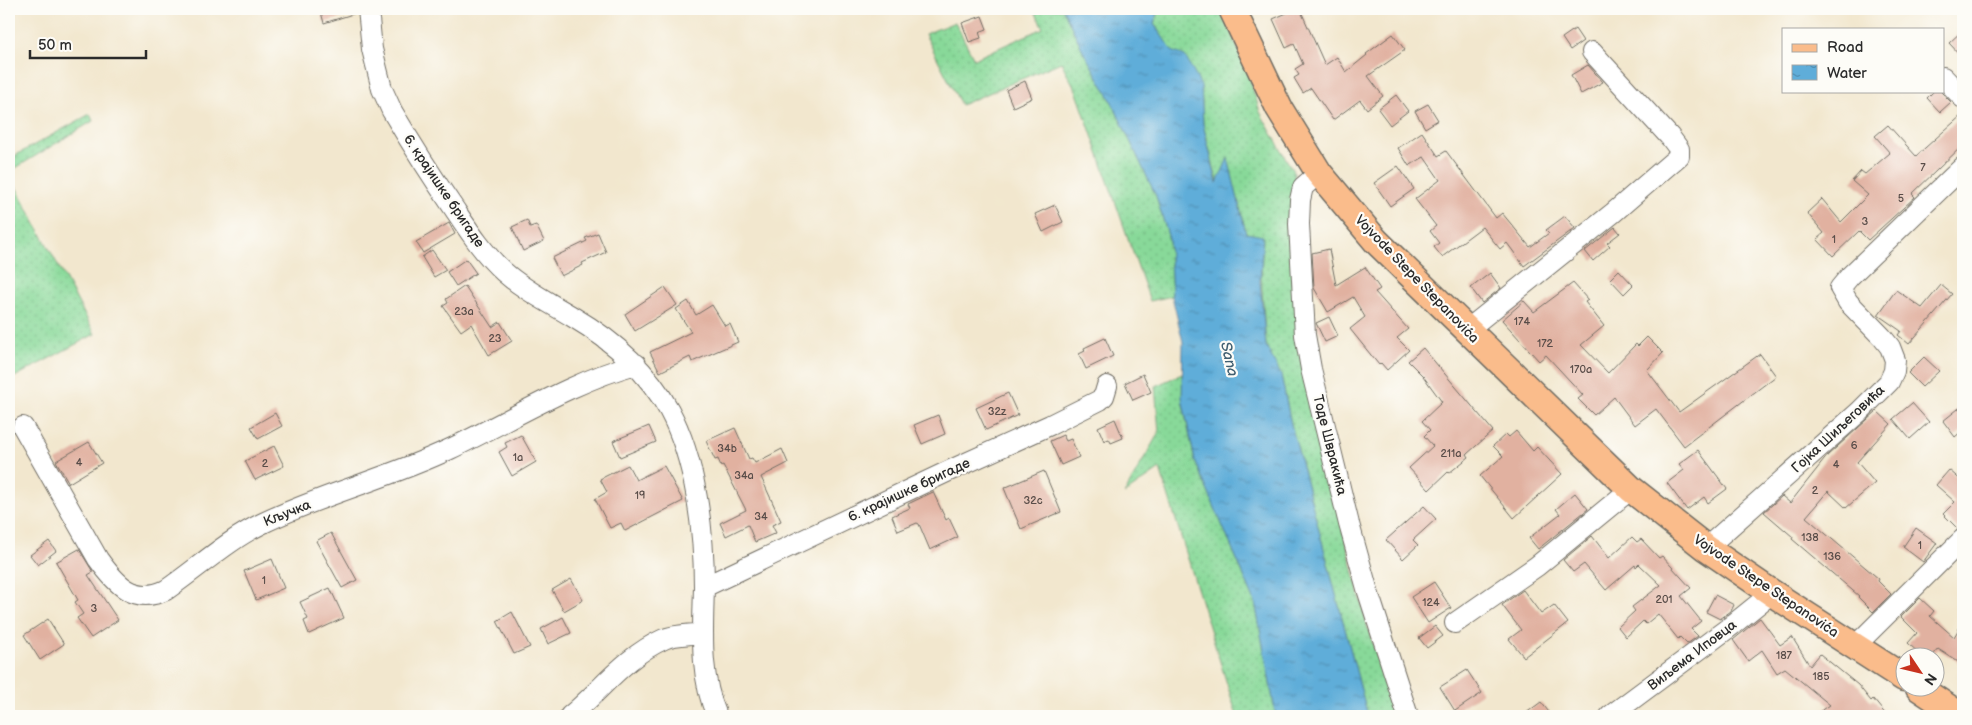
<svg xmlns="http://www.w3.org/2000/svg" width="1972" height="725" font-family="'Balsamiq Sans',sans-serif">
<style>
.grass{fill:url(#grass-dots);stroke:#5a8262}
.water{fill:url(#water-ripples);stroke:#456c82}
.building{fill:#e1b1a0}
.lines{fill:none;stroke-linecap:round;stroke-linejoin:round}
.minor-casing{stroke:#716d64;stroke-width:22}
.major-casing{stroke:#716d64;stroke-width:29}
.minor{stroke:#fff;stroke-width:20}
.major{stroke:#fabc8b;stroke-width:26}
.labels{text-anchor:middle;dominant-baseline:central;stroke-width:4.5;stroke-linejoin:round;paint-order:stroke}
.number-label{font-size:11px;fill:#584c48}
.street-label{font-size:14px;fill:#2b2b2b;stroke:#fdfcf7}
.water-label{font-size:15px;font-style:italic;fill:#405f71;stroke:#fdfcf7}
</style>
<defs>
<pattern id="grass-dots" width="8" height="8" patternUnits="userSpaceOnUse" patternTransform="scale(1.25)"><rect width="8" height="8" fill="#88d999"/><path d="M2 2h.1M6 6h.1" fill="none" stroke="#76ba84" stroke-width="1.8" stroke-linecap="round"/></pattern>
<pattern id="water-ripples" width="26" height="14" patternUnits="userSpaceOnUse" patternTransform="scale(1.25)"><rect width="26" height="14" fill="#5fadd9"/><path d="M2 4q2-2 4 0t4 0M15 11q2-2 4 0t4 0" fill="none" stroke="#4f8db0"/></pattern>
</defs>
<rect width="100%" height="100%" fill="#fdfcf7"/>
<filter id="ink" filterUnits="userSpaceOnUse"><feTurbulence type="fractalNoise" baseFrequency=".02" numOctaves="2"/><feDisplacementMap in="SourceGraphic" scale="10" xChannelSelector="R" yChannelSelector="G"/><feConvolveMatrix kernelMatrix="1 2 1 2 8 2 1 2 1" color-interpolation-filters="sRGB"/></filter>
<filter id="wash" filterUnits="userSpaceOnUse"><feTurbulence type="fractalNoise" baseFrequency=".0096" numOctaves="4" result="noise"/><feDisplacementMap in="SourceGraphic" scale="20" xChannelSelector="R" yChannelSelector="G"/><feGaussianBlur stdDeviation="1.12" result="paint"/><feColorMatrix in="noise" values="0 0 0 0 0 0 0 0 0 0 0 0 0 0 0 0 0 1.4 0 .05"/><feComposite in="paint" operator="in"/></filter>
<g filter="url(#wash)">
<rect width="100%" height="100%" fill="#f2e7ce"/>
<path class="grass" d="M 1034,9 L 1063,9 L 1084,53 L 1109,96 L 1156,196 L 1169,239 L 1172,296 L 1150,301 L 1076,90 L 1061,62 L 961,105 L 925,34 L 955,22 L 974,59 L 1043,28 Z
M 1158,9 L 1221,9 L 1248,72 L 1260,112 L 1294,173 L 1334,494 L 1368,629 L 1396,716 L 1368,716 L 1291,424 L 1281,375 L 1266,346 L 1261,276 L 1263,237 L 1246,233 L 1228,159 L 1218,184 L 1203,124 L 1201,86 L 1172,52 L 1154,24 Z
M 90,114 L 93,121 L 9,172 L 9,159 Z
M 9,174 L 95,334 L 9,380 Z
M 1182,374 L 1183,405 L 1195,461 L 1255,602 L 1276,716 L 1237,716 L 1160,469 L 1124,494 L 1159,432 L 1155,386 Z"/>
<path class="water" d="M 1063,9 L 1158,9 L 1154,24 L 1172,51 L 1185,56 L 1201,86 L 1203,124 L 1217,183 L 1228,158 L 1246,233 L 1263,236 L 1260,282 L 1266,346 L 1281,375 L 1291,424 L 1368,716 L 1276,716 L 1255,602 L 1195,461 L 1182,398 L 1183,342 L 1172,296 L 1169,239 L 1156,196 L 1109,96 L 1084,53 Z"/>
<g id="blocks">
<path class="building" d="M 320,9 L 356,9 L 356,13 L 324,23 Z
M 1296,9 L 1300,9 L 1325,65 L 1337,57 L 1346,72 L 1367,55 L 1366,54 L 1393,34 L 1405,50 L 1368,76 L 1383,96 L 1367,109 L 1360,100 L 1333,120 L 1311,88 L 1303,93 L 1294,78 L 1299,75 L 1295,69 L 1303,64 L 1294,44 L 1286,48 L 1273,19 Z
M 982,16 L 987,29 L 979,32 L 981,38 L 969,42 L 962,23 Z
M 1575,29 L 1583,41 L 1570,50 L 1562,38 Z
M 1963,30 L 1963,58 L 1949,43 Z
M 1588,65 L 1603,82 L 1581,94 L 1571,75 Z
M 1025,81 L 1032,98 L 1013,107 L 1006,90 Z
M 1934,91 L 1940,91 L 1951,102 L 1940,112 L 1927,98 Z
M 1396,95 L 1408,111 L 1390,125 L 1378,109 Z
M 1428,104 L 1438,120 L 1425,128 L 1415,111 Z
M 1963,114 L 1963,145 L 1912,194 L 1915,197 L 1868,240 L 1859,231 L 1833,256 L 1817,239 L 1824,233 L 1807,213 L 1822,199 L 1841,222 L 1868,195 L 1852,181 L 1861,171 L 1865,174 L 1890,153 L 1875,136 L 1888,125 L 1916,156 Z
M 1422,132 L 1438,156 L 1446,151 L 1496,218 L 1502,213 L 1530,247 L 1549,233 L 1546,230 L 1565,216 L 1575,228 L 1524,266 L 1507,243 L 1500,249 L 1482,227 L 1442,257 L 1434,247 L 1439,243 L 1430,231 L 1436,226 L 1415,199 L 1440,180 L 1424,157 L 1409,166 L 1398,148 Z
M 1398,166 L 1414,189 L 1390,206 L 1374,183 Z
M 1055,205 L 1063,222 L 1043,232 L 1035,214 Z
M 527,220 L 530,227 L 536,225 L 544,241 L 523,251 L 512,227 Z
M 449,223 L 455,234 L 423,253 L 416,242 Z
M 1615,227 L 1620,233 L 1607,243 L 1610,246 L 1593,261 L 1585,251 Z
M 598,233 L 606,252 L 582,263 L 583,265 L 561,276 L 552,258 L 587,241 L 585,238 Z
M 1329,249 L 1336,285 L 1365,267 L 1380,289 L 1375,292 L 1408,329 L 1397,338 L 1409,350 L 1387,370 L 1381,363 L 1379,365 L 1350,329 L 1365,317 L 1353,297 L 1328,312 L 1314,288 L 1312,253 Z
M 432,250 L 446,270 L 434,277 L 422,257 Z
M 466,259 L 476,273 L 456,286 L 447,272 Z
M 1619,270 L 1633,285 L 1624,294 L 1610,279 Z
M 1490,273 L 1501,288 L 1482,303 L 1471,288 Z
M 1573,283 L 1588,300 L 1585,302 L 1604,326 L 1581,345 L 1608,373 L 1636,344 L 1638,346 L 1647,337 L 1663,353 L 1647,370 L 1679,412 L 1760,354 L 1776,376 L 1684,446 L 1656,409 L 1635,425 L 1614,397 L 1594,415 L 1578,399 L 1583,395 L 1546,355 L 1539,361 L 1502,320 L 1524,301 L 1534,312 Z
M 1941,285 L 1952,294 L 1909,344 L 1898,335 L 1901,331 L 1878,315 L 1896,290 L 1922,308 Z
M 465,286 L 492,327 L 500,322 L 512,341 L 489,355 L 471,324 L 461,331 L 443,306 L 448,303 L 446,299 Z
M 665,287 L 677,305 L 635,331 L 625,314 Z
M 688,301 L 696,315 L 712,305 L 725,326 L 730,324 L 738,342 L 692,362 L 690,357 L 660,372 L 650,352 L 691,332 L 676,309 Z
M 1329,317 L 1338,336 L 1325,342 L 1316,323 Z
M 1105,338 L 1113,356 L 1086,369 L 1079,354 L 1085,351 L 1084,348 Z
M 1423,348 L 1493,431 L 1467,454 L 1469,457 L 1449,473 L 1448,472 L 1429,490 L 1409,468 L 1433,446 L 1424,436 L 1430,430 L 1422,421 L 1442,402 L 1423,376 L 1408,361 Z
M 1924,357 L 1939,371 L 1922,387 L 1908,373 Z
M 1143,374 L 1151,392 L 1133,400 L 1125,383 Z
M 1008,393 L 1018,415 L 986,430 L 976,408 Z
M 1912,403 L 1929,422 L 1910,439 L 1893,419 Z
M 1963,405 L 1963,430 L 1955,437 L 1943,421 Z
M 1877,411 L 1891,424 L 1857,462 L 1875,483 L 1846,508 L 1828,491 L 1806,517 L 1879,579 L 1878,581 L 1891,594 L 1873,612 L 1858,597 L 1859,596 L 1792,539 L 1793,537 L 1764,512 L 1782,496 L 1790,503 L 1828,455 Z
M 275,413 L 282,426 L 258,439 L 251,427 Z
M 938,415 L 945,434 L 922,444 L 914,425 Z
M 1115,419 L 1123,438 L 1111,443 L 1109,439 L 1104,441 L 1098,427 Z
M 649,426 L 656,442 L 620,457 L 613,441 Z
M 735,428 L 749,459 L 752,458 L 755,463 L 782,449 L 788,463 L 761,477 L 781,521 L 772,525 L 776,533 L 755,542 L 748,525 L 726,536 L 720,523 L 746,510 L 723,465 L 721,466 L 718,459 L 715,460 L 706,441 Z
M 1516,431 L 1533,451 L 1537,447 L 1562,474 L 1514,518 L 1480,476 L 1503,456 L 1493,446 L 1506,434 L 1509,437 Z
M 521,435 L 536,462 L 512,476 L 499,452 L 507,447 L 505,443 Z
M 1063,435 L 1066,441 L 1071,439 L 1079,457 L 1061,465 L 1050,441 Z
M 89,442 L 102,463 L 69,483 L 56,461 Z
M 274,446 L 284,466 L 255,480 L 245,461 Z
M 1698,450 L 1727,489 L 1708,503 L 1704,497 L 1687,510 L 1667,483 L 1684,470 L 1679,464 Z
M 628,465 L 636,480 L 664,466 L 683,501 L 625,531 L 621,523 L 610,528 L 595,499 L 607,492 L 600,479 Z
M 1949,470 L 1963,482 L 1963,527 L 1958,529 L 1943,514 L 1955,502 L 1936,485 Z
M 1044,471 L 1061,512 L 1021,529 L 1004,488 Z
M 933,492 L 946,520 L 949,518 L 958,537 L 930,550 L 919,524 L 917,523 L 898,531 L 892,516 L 910,508 L 908,504 Z
M 1575,493 L 1588,509 L 1538,549 L 1529,538 L 1560,514 L 1556,509 Z
M 1424,506 L 1436,519 L 1413,540 L 1418,545 L 1403,559 L 1386,540 Z
M 1916,528 L 1937,543 L 1923,562 L 1903,547 Z
M 331,533 L 357,580 L 342,588 L 316,541 Z
M 1592,536 L 1609,558 L 1632,537 L 1637,542 L 1641,539 L 1659,558 L 1662,556 L 1691,588 L 1681,596 L 1701,621 L 1691,629 L 1698,636 L 1687,644 L 1680,637 L 1678,639 L 1658,614 L 1646,624 L 1643,621 L 1626,637 L 1618,627 L 1635,611 L 1632,607 L 1661,585 L 1639,564 L 1636,567 L 1635,565 L 1606,590 L 1584,564 L 1573,572 L 1563,560 Z
M 49,541 L 56,551 L 38,565 L 30,555 Z
M 79,549 L 93,572 L 88,575 L 118,620 L 91,638 L 77,618 L 83,614 L 75,602 L 78,600 L 56,562 Z
M 272,559 L 284,588 L 256,600 L 244,571 Z
M 571,579 L 583,600 L 564,611 L 552,590 Z
M 1434,582 L 1451,608 L 1428,623 L 1411,597 Z
M 330,588 L 344,618 L 309,634 L 304,621 L 308,619 L 300,602 Z
M 1523,590 L 1541,614 L 1554,605 L 1568,623 L 1524,657 L 1509,639 L 1521,630 L 1502,605 Z
M 1715,595 L 1734,605 L 1731,611 L 1720,619 L 1706,612 Z
M 1920,598 L 1934,611 L 1930,616 L 1954,637 L 1963,622 L 1963,665 L 1938,649 L 1931,658 L 1924,658 L 1908,643 L 1917,633 L 1901,617 Z
M 512,612 L 530,647 L 514,654 L 497,621 Z
M 563,617 L 571,633 L 548,644 L 541,629 Z
M 1760,618 L 1780,645 L 1792,637 L 1810,666 L 1820,654 L 1858,685 L 1871,701 L 1873,699 L 1887,716 L 1814,716 L 1830,705 L 1785,668 L 1777,673 L 1762,650 L 1748,661 L 1733,640 Z
M 48,619 L 64,644 L 40,660 L 24,635 Z
M 1435,626 L 1443,636 L 1427,648 L 1419,638 Z
M 1467,670 L 1482,693 L 1455,711 L 1440,687 Z
M 1541,702 L 1552,716 L 1522,716 Z"/>
</g>
</g>
<g filter="url(#ink)">
<use href="#blocks" fill-opacity="0" stroke="#716d64" stroke-width="1"/>
<g class="lines">
<defs>
<path id="minor" d="M 368,9 L 372,49 L 382,89 L 392,111 C 412,145 433,178 455,210 C 469,231 484,254 504,272 C 524,290 550,303 573,317 C 612,340 647,370 669,410 C 696,460 704,531 704,586 C 703,631 699,675 717,716
M 1943,77 L 1963,98
M 1319,173 L 1303,187 L 1300,200 L 1299,224 L 1305,335 L 1311,369 L 1349,524 L 1368,592 L 1408,716
M 1467,330 L 1613,213 L 1679,156 L 1679,149 L 1670,137 L 1592,52
M 23,427 L 98,559 C 116,584 134,605 166,590 C 198,568 228,540 263,523 C 323,494 389,478 450,449 C 509,421 573,381 636,364
M 1706,548 L 1859,412 L 1889,382 L 1894,371 L 1895,360 L 1890,347 L 1882,337 L 1848,302 L 1840,288 L 1850,276 L 1963,167
M 704,587 L 953,469 L 1050,425 L 1100,400 L 1104,396 L 1107,386
M 1455,623 L 1537,566 L 1631,489
M 1856,645 L 1963,539
M 570,716 C 601,690 626,656 664,639 C 675,634 690,635 702,633
M 1610,716 L 1731,626 L 1772,593"/>
<path id="major" d="M 1232,9 L 1279,108 L 1319,173 L 1376,241 L 1631,489 L 1706,548 L 1772,593 L 1904,678
M 1919,688 L 1961,716"/>
</defs>
<use href="#minor" class="minor-casing"/>
<use href="#major" class="major-casing"/>
<use href="#minor" class="minor"/>
<use href="#major" class="major"/>
</g>
</g>
<g class="labels">
<g class="number-label">
<text x="1923" y="167">7</text>
<text x="1901" y="198">5</text>
<text x="1865" y="221">3</text>
<text x="1834" y="239">1</text>
<text x="464" y="311">23a</text>
<text x="1522" y="321">174</text>
<text x="495" y="338">23</text>
<text x="1545" y="343">172</text>
<text x="1581" y="369">170a</text>
<text x="997" y="411">32z</text>
<text x="1854" y="445">6</text>
<text x="727" y="448">34b</text>
<text x="1451" y="453">211a</text>
<text x="518" y="457">1a</text>
<text x="79" y="462">4</text>
<text x="265" y="463">2</text>
<text x="1836" y="464">4</text>
<text x="744" y="475">34a</text>
<text x="1815" y="490">2</text>
<text x="640" y="495">19</text>
<text x="1033" y="500">32c</text>
<text x="761" y="516">34</text>
<text x="1810" y="537">138</text>
<text x="1920" y="545">1</text>
<text x="1832" y="556">136</text>
<text x="264" y="580">1</text>
<text x="1664" y="599">201</text>
<text x="1431" y="602">124</text>
<text x="94" y="608">3</text>
<text x="1784" y="655">187</text>
<text x="1821" y="676">185</text>
</g>
<g class="street-label">
<text transform="translate(444 191) rotate(56)">6. крајишке бригаде</text>
<text transform="translate(1417 279) rotate(46)">Vojvode Stepe Stepanovića</text>
<text transform="translate(1838 429) rotate(-43)">Гојка Шиљеговића</text>
<text transform="translate(1330 445) rotate(76)">Тоде Швракића</text>
<text transform="translate(909 490) rotate(-25)">6. крајишке бригаде</text>
<text transform="translate(287 513) rotate(-22)">Кључка</text>
<text transform="translate(1766 586) rotate(34)">Vojvode Stepe Stepanovića</text>
<text transform="translate(1692 655) rotate(-37)">Виљема Иповца</text>
</g>
<g class="water-label">
<text transform="translate(1229 359) rotate(77)">Sana</text>
</g>
</g>
<rect width="1972" height="725" fill="none" stroke="#fdfcf7" stroke-width="30"/>
<rect x="1782" y="28" width="162" height="65" fill="#fdfcf7" stroke="#a9a8a5"/>
<rect x="1792" y="44" width="25" height="8" fill="#fabc8b" stroke="#a9a8a5"/>
<text x="1827" y="52" font-size="15" fill="#2b2b2b">Road</text>
<rect x="1792" y="65" width="25" height="15" fill="url(#water-ripples)" stroke="#a9a8a5"/>
<text x="1827" y="78" font-size="15" fill="#2b2b2b">Water</text>
<g transform="translate(1920 672) rotate(125)"><circle r="24" fill="#fdfcf7" stroke="#a9a8a5"/>
<path d="M0-4L9 19L0 12L-9 19Z" fill="#c8321e"/>
<text y="-8" font-size="14" font-weight="bold" text-anchor="middle" fill="#2b2b2b">N</text>
</g>
<path d="M30 50v8h116v-8" fill="none" stroke="#2b2b2b" stroke-width="2.5"/>
<text x="38" y="50" font-size="15" fill="#2b2b2b" stroke="#fdfcf7" stroke-width="4" paint-order="stroke">50 m</text>
</svg>
